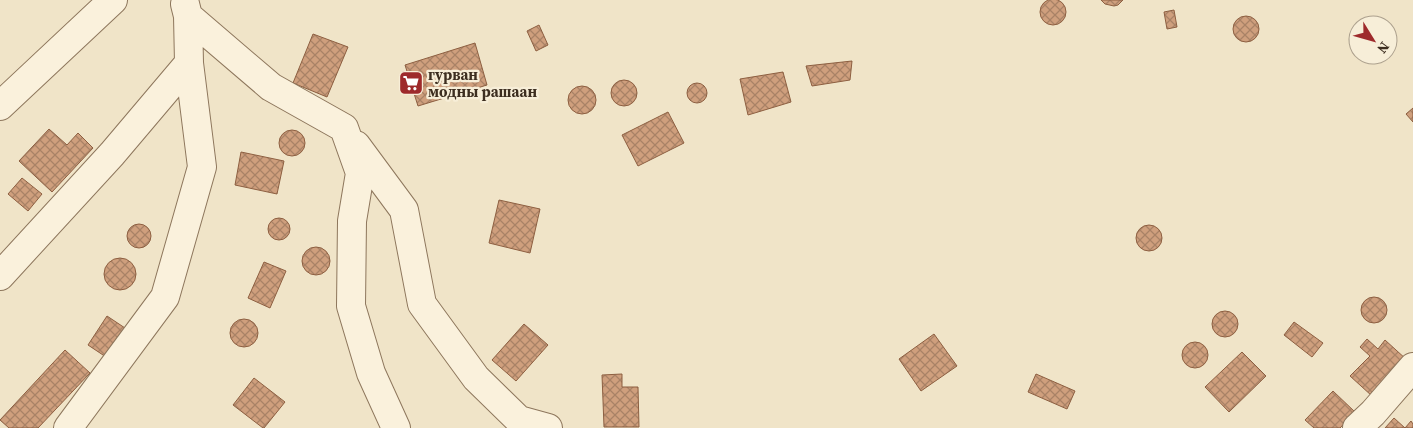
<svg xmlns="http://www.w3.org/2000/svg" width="1413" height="428" font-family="'Source Serif 4',serif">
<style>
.building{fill:url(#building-cross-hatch);stroke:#8d5f41}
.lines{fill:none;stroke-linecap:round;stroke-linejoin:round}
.minor-casing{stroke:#8d765c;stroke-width:30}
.minor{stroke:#faf1dc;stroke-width:28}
.labels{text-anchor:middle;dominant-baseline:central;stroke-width:4.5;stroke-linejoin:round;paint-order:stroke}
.poi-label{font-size:15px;font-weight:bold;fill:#3d2e20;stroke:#f7eed8;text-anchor:start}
</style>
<defs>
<pattern id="building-cross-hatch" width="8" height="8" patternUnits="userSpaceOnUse" patternTransform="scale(1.25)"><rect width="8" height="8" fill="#cf9f7d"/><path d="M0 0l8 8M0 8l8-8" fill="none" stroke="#a98266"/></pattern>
</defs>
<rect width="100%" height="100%" fill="#f0e4c8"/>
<path class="building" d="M1040 12a13 13 0 1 1 26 0a13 13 0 1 1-26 0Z
M 1101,0 L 1123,0 L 1118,5 L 1114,6 L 1105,4 Z
M 1174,10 L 1177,27 L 1167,29 L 1164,12 Z
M1233 29a13 13 0 1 1 26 0a13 13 0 1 1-26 0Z
M 539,25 L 548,45 L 536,51 L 527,31 Z
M 313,34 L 348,47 L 327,97 L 293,83 Z
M 475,43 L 487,85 L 418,106 L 405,65 Z
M 852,61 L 850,80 L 812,86 L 806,66 Z
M 783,72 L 791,102 L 748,115 L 740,79 Z
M611 93a13 13 0 1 1 26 0a13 13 0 1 1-26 0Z
M687 93a10 10 0 1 1 20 0a10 10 0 1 1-20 0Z
M568 100a14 14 0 1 1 28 0a14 14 0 1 1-28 0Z
M 1413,108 L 1413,122 L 1406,114 Z
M 668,112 L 684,143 L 638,166 L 622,135 Z
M 49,129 L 67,145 L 78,133 L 93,148 L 52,192 L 19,161 Z
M279 143a13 13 0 1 1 26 0a13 13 0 1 1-26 0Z
M 241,152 L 284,161 L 277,194 L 235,185 Z
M 22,178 L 42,194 L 28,211 L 8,194 Z
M 499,200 L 540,209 L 530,253 L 489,243 Z
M268 229a11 11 0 1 1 22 0a11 11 0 1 1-22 0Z
M127 236a12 12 0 1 1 24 0a12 12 0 1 1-24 0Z
M1136 238a13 13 0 1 1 26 0a13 13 0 1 1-26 0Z
M302 261a14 14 0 1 1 28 0a14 14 0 1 1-28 0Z
M104 274a16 16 0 1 1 32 0a16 16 0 1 1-32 0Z
M 264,262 L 286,271 L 270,308 L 248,298 Z
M1361 310a13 13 0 1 1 26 0a13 13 0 1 1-26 0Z
M1212 324a13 13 0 1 1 26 0a13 13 0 1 1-26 0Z
M 107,316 L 125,328 L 106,357 L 88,345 Z
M230 333a14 14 0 1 1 28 0a14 14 0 1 1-28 0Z
M 1294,322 L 1323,343 L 1312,357 L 1284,335 Z
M 524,324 L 548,345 L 516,381 L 492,360 Z
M 934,334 L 957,366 L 921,391 L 899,359 Z
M 1367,339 L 1378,349 L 1385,340 L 1407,360 L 1372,396 L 1350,376 L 1370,356 L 1360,347 Z
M1182 355a13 13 0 1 1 26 0a13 13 0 1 1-26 0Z
M 65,350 L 90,373 L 38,428 L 9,428 L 0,420 Z
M 1242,352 L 1266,376 L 1229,412 L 1205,387 Z
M 622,374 L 622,387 L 638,387 L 639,427 L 604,427 L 602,375 Z
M 1036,374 L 1075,391 L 1067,409 L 1028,392 Z
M 254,378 L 285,402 L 264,428 L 263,428 L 233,405 Z
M 1333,391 L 1355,412 L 1340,428 L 1314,428 L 1305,420 Z
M 1394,418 L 1405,428 L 1411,421 L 1413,424 L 1413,428 L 1385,428 Z"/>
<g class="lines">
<defs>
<path id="minor" d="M 188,16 L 271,87 L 344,128 L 360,173 L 352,221 L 351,306 L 371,373 L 396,428
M 0,106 L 113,0
M 356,145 L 404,210 L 422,304 L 476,378 L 519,420 L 548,428
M 0,276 L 112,154 L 189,63
M 68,428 L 165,297 L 202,167 L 189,63 L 188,16 L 185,4
M 1357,428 L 1373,413 L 1413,367"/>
</defs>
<use href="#minor" class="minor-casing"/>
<use href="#minor" class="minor"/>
</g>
<defs>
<symbol id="supermarket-square" viewBox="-11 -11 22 22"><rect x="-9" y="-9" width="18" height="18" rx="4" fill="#9e2a2b" stroke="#f7eed8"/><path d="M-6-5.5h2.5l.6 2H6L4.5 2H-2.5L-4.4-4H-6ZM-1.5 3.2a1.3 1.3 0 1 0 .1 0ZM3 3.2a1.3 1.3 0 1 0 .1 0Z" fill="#fff"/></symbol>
</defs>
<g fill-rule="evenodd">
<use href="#supermarket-square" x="397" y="69" width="28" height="28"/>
</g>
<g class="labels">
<g class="poi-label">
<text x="428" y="74">гурван<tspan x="428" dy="17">модны рашаан</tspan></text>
</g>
</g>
<g transform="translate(1373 40) rotate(127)"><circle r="24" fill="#f7eed8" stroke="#ada18e"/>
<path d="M0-4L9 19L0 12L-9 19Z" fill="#9e2a2b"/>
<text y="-8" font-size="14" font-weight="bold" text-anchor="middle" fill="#3d2e20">N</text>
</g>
</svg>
